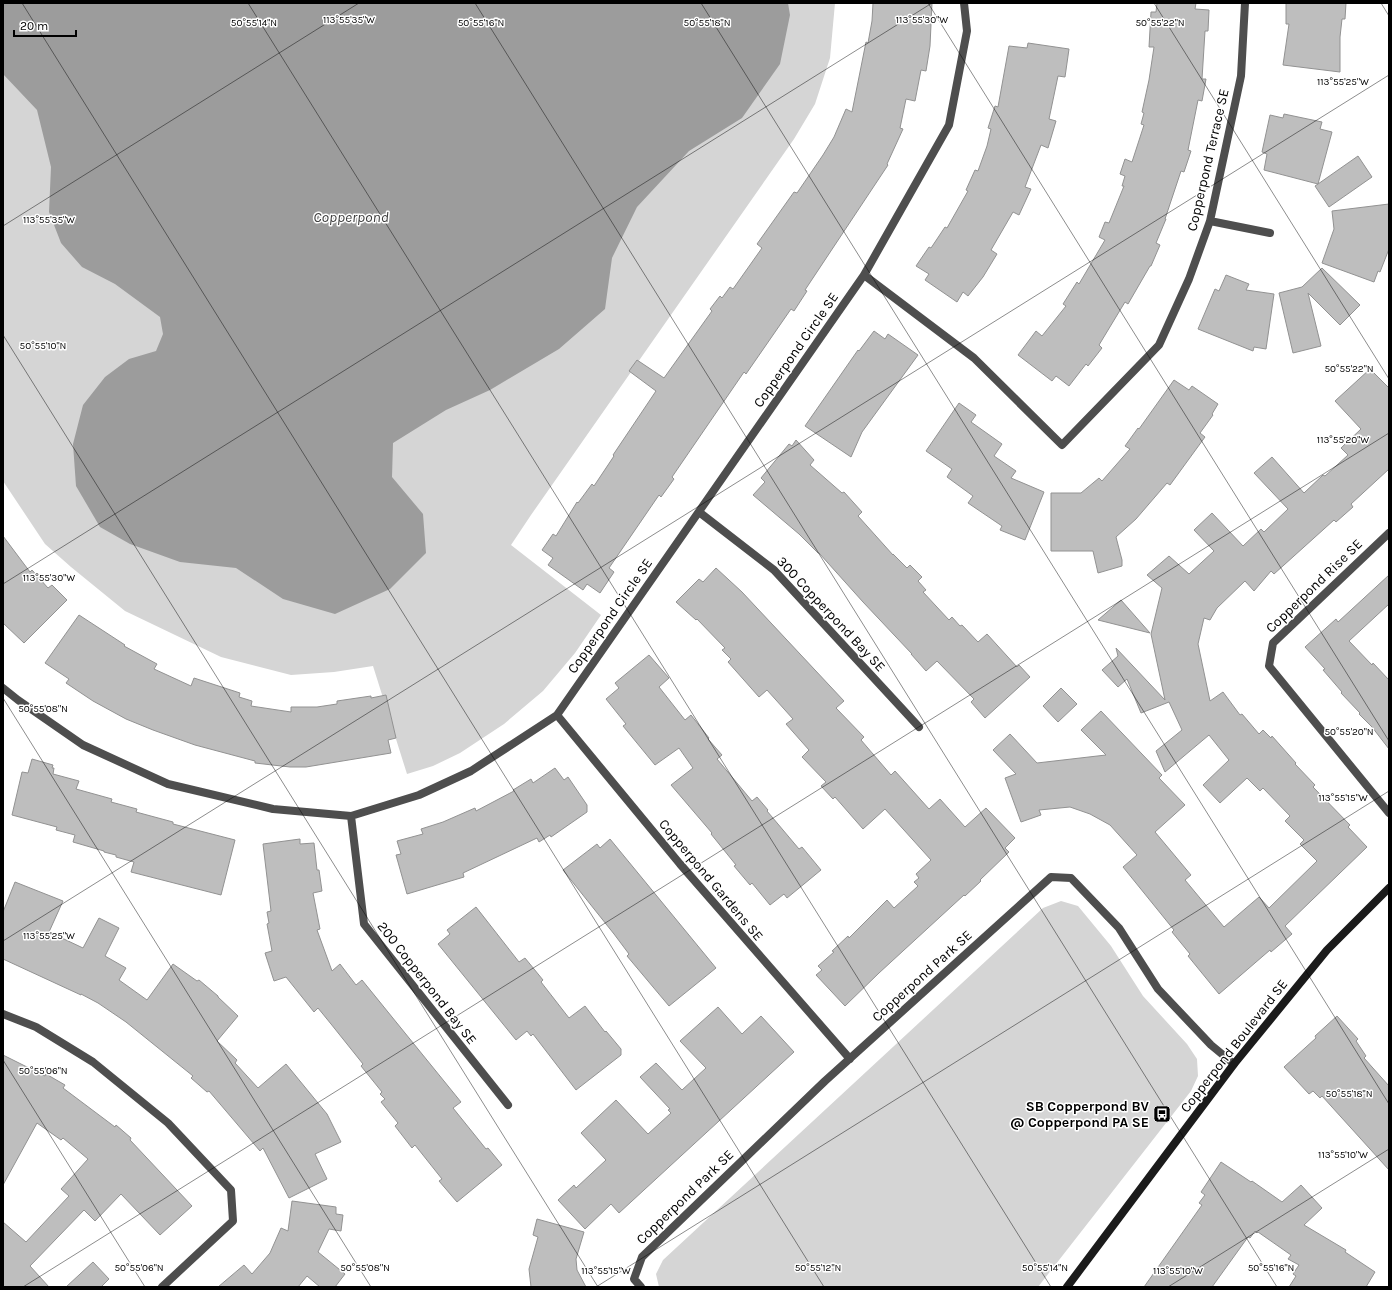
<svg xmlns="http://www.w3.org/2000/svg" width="1392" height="1290" font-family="Karla,sans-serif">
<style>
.green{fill:#d5d5d5}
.water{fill:#9c9c9c}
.building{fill:#bebebe;stroke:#929292}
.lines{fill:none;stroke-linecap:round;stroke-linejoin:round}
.street{stroke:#4e4e4e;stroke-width:8}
.secondary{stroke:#1b1b1b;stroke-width:8}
.ticks{fill:none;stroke:#000;stroke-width:1;stroke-opacity:0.45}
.labels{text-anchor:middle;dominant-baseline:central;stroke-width:3;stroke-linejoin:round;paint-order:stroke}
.street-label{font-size:14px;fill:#000;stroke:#fff}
.poi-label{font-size:14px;font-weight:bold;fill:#000;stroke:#fff;text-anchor:end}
.water-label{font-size:15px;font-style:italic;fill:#3d3d3d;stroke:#fff}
.ticks-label{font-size:10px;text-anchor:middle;fill:#000;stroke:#fff;stroke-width:3;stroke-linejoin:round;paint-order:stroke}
</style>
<rect width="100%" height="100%" fill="#fff"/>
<path class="green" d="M 3,3 L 835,3 L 830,58 L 815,104 L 794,139 L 531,515 L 511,545 L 601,615 L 575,653 L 543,691 L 504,724 L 460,753 L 433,766 L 407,774 L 373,666 L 334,672 L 291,675 L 221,657 L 125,611 L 71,567 L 45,544 L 3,481 Z
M 1061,901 L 1078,906 L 1111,946 L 1143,996 L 1187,1044 L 1197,1059 L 1198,1076 L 1191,1091 L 1038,1287 L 659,1287 L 656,1274 L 663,1260 L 1043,908 Z"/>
<path class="water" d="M 3,3 L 788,3 L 790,15 L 780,64 L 742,118 L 689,151 L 637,207 L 612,258 L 605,309 L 559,349 L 490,390 L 446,410 L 393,443 L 392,477 L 423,514 L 426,553 L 390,589 L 335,614 L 283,599 L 236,568 L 180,562 L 130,544 L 100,527 L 76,486 L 73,444 L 83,405 L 105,377 L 129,359 L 156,351 L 163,334 L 160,317 L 115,284 L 82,267 L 61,243 L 49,212 L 51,167 L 37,110 L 3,74 Z"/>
<path class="building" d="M 873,3 L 932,3 L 930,46 L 926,71 L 921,70 L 915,101 L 906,99 L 900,128 L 903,129 L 887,164 L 888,165 L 805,290 L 807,291 L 794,311 L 791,309 L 746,374 L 744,372 L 672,477 L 674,479 L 661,497 L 659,495 L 609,568 L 614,572 L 600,593 L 587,584 L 583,590 L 548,565 L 553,558 L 542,550 L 553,534 L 556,536 L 577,502 L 578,503 L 592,484 L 594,486 L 614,456 L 613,455 L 656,391 L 629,371 L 637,360 L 664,378 L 712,311 L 710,309 L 720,296 L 722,298 L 730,287 L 733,289 L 762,248 L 757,244 L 794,192 L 797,193 L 823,155 L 834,137 L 846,109 L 852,112 L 866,42 L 868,43 L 872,21 Z
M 1157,3 L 1196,3 L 1195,9 L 1209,10 L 1208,31 L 1205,31 L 1202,79 L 1206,79 L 1202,101 L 1198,100 L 1188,150 L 1191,151 L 1184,172 L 1181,171 L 1165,219 L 1166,219 L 1156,243 L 1160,245 L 1151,266 L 1150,266 L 1128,304 L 1125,302 L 1099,345 L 1102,348 L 1088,366 L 1086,364 L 1069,386 L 1056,376 L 1052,381 L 1018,355 L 1036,331 L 1042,336 L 1066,306 L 1063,304 L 1077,282 L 1079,284 L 1105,240 L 1099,237 L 1105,222 L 1109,223 L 1124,186 L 1122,186 L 1125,176 L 1120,174 L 1125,159 L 1132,162 L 1144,125 L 1141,124 L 1144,113 L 1142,112 L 1149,80 L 1154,47 L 1149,47 L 1151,12 L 1156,12 Z
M 1286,3 L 1346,3 L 1345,19 L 1342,19 L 1340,37 L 1340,72 L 1283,65 L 1289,24 L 1286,24 Z
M 1028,43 L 1069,49 L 1065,77 L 1058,76 L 1049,119 L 1056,121 L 1048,148 L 1041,145 L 1025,187 L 1031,189 L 1019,215 L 1013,212 L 991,250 L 997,254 L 983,277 L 968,296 L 963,292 L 957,302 L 925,280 L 929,274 L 916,266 L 929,247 L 931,248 L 945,227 L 947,228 L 968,191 L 966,190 L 975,170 L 978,171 L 987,146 L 991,129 L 988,128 L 995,106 L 998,107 L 1009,46 L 1027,48 Z
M 1284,114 L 1322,122 L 1320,129 L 1332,132 L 1318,184 L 1358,156 L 1372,177 L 1329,207 L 1315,186 L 1318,184 L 1264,170 L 1267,154 L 1262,152 L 1270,115 L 1283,118 Z
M 1389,204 L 1389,249 L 1380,272 L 1378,271 L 1374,282 L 1322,263 L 1334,229 L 1332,211 Z
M 1322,268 L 1360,305 L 1340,325 L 1308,293 L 1321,346 L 1293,353 L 1279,293 L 1302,287 Z
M 1226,275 L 1249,284 L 1246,290 L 1274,294 L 1266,349 L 1254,347 L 1253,351 L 1198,329 L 1215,289 L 1219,291 Z
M 874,331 L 885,339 L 888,334 L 918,355 L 862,432 L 851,457 L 805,426 L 858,350 L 859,351 Z
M 1370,369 L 1389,388 L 1389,469 L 1351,504 L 1353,507 L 1336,522 L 1334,520 L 1274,574 L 1271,571 L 1254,591 L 1245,581 L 1217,608 L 1210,620 L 1204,618 L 1198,644 L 1210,701 L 1223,692 L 1240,715 L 1242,714 L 1259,734 L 1263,730 L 1271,738 L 1272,736 L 1296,763 L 1295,764 L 1315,785 L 1313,787 L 1350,825 L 1348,827 L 1367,847 L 1285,926 L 1292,934 L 1271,952 L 1270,950 L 1219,994 L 1188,956 L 1190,954 L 1172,932 L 1174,930 L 1123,867 L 1137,855 L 1110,825 L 1090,814 L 1070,807 L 1039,810 L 1041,815 L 1021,822 L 1005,778 L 1016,774 L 993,750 L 1010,734 L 1037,763 L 1106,755 L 1081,730 L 1101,711 L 1162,775 L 1159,778 L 1185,805 L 1155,832 L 1191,875 L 1185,880 L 1224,927 L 1259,897 L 1269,908 L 1317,861 L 1300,844 L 1304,840 L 1285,821 L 1290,816 L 1263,788 L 1260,791 L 1247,778 L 1220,803 L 1203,785 L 1229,760 L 1209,735 L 1165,772 L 1156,751 L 1182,730 L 1169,702 L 1141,713 L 1127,679 L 1118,687 L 1102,670 L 1118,656 L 1116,648 L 1165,700 L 1151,634 L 1162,588 L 1147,575 L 1169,556 L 1189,574 L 1214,551 L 1194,530 L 1212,513 L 1243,546 L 1261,529 L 1264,532 L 1288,509 L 1254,473 L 1272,457 L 1304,493 L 1323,475 L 1325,476 L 1348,455 L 1341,448 L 1361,429 L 1335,401 Z
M 1174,380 L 1189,390 L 1192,386 L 1218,404 L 1212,414 L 1213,415 L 1200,433 L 1205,437 L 1170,485 L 1167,483 L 1136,519 L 1116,537 L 1122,560 L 1122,566 L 1098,573 L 1093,551 L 1051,551 L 1051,493 L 1081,493 L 1099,478 L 1102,481 L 1130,449 L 1125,446 L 1138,428 L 1139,429 Z
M 959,403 L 976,415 L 971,422 L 1002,444 L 994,456 L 1016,471 L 1011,478 L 1044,492 L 1025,540 L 1000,530 L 1002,526 L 968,503 L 973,496 L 947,477 L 952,469 L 926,451 Z
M 796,440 L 814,460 L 810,465 L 842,493 L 844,492 L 862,512 L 858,516 L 893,555 L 893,554 L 907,568 L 910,565 L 922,577 L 918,581 L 926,590 L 923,592 L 949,620 L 952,617 L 960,626 L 962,625 L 978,642 L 987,634 L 1017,667 L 1019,665 L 1030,677 L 985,718 L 971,702 L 974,699 L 937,661 L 926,671 L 911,654 L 912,654 L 863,602 L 819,553 L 818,553 L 799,534 L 753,495 L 765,482 L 761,478 L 789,444 L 792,446 Z
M 3,536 L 30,572 L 32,570 L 48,588 L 52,585 L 67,600 L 24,643 L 3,623 Z
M 716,568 L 742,592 L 844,701 L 836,708 L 864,737 L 861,740 L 891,775 L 895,771 L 929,809 L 940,799 L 965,827 L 986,808 L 1015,838 L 1005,848 L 1009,852 L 980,880 L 981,881 L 965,896 L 964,895 L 879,973 L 845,1006 L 816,975 L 822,970 L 818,966 L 834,952 L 832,951 L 848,936 L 849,938 L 887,900 L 894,908 L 918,886 L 914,882 L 919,878 L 916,874 L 931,860 L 885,809 L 863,829 L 835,797 L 833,799 L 821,786 L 826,782 L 802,757 L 809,750 L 786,724 L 793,719 L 767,690 L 759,697 L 728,662 L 731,659 L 722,650 L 725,648 L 697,619 L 696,620 L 676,602 L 699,579 L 703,582 Z
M 1389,575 L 1389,604 L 1349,641 L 1372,665 L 1373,663 L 1389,680 L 1389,749 L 1372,727 L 1359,714 L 1360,713 L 1341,693 L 1342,692 L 1323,670 L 1325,669 L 1305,647 L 1336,619 L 1338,622 Z
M 1121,600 L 1150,633 L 1098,620 Z
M 79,615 L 125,645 L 124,646 L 157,664 L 154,669 L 191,686 L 194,678 L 240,693 L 239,697 L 252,701 L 251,706 L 291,712 L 291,707 L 317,707 L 337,704 L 337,701 L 371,696 L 371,698 L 386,695 L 396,738 L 388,740 L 391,753 L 306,767 L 290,767 L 255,763 L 255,761 L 195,745 L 153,730 L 126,719 L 93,701 L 66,683 L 69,679 L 45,663 Z
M 649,655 L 669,678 L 659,687 L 685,720 L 691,715 L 709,738 L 708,739 L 722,755 L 717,759 L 752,801 L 757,797 L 768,810 L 767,811 L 799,849 L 802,847 L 821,870 L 787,898 L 784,894 L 770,905 L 752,883 L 750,885 L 734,866 L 736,865 L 711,834 L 712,833 L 671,785 L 693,768 L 679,748 L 655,765 L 623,726 L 626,724 L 606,699 L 619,688 L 615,683 Z
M 1061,688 L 1077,704 L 1058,722 L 1043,706 Z
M 32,759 L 53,765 L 52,768 L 54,768 L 53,774 L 79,781 L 76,789 L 112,799 L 111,802 L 137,809 L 136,812 L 173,822 L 173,824 L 235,840 L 221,895 L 131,872 L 134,862 L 116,857 L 116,855 L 104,852 L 104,851 L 73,842 L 75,835 L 56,830 L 57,827 L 12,815 L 22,772 L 28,773 Z
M 555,768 L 564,780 L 568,777 L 587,805 L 587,812 L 551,837 L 550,835 L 539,842 L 537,838 L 463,873 L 464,877 L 407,894 L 396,855 L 401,854 L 397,841 L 423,834 L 421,829 L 443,822 L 475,808 L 476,811 L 514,791 L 513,790 L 531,779 L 533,783 Z
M 300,839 L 300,844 L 314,843 L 317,870 L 319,870 L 322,891 L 313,893 L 320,929 L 317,930 L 332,971 L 340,964 L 356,985 L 362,980 L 461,1102 L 453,1108 L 486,1149 L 488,1148 L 502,1165 L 457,1202 L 439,1181 L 442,1179 L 415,1145 L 412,1148 L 395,1126 L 398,1123 L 381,1102 L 385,1099 L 380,1094 L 382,1092 L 361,1066 L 363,1064 L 331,1024 L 318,1008 L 314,1012 L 286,977 L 274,981 L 265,953 L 272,951 L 267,924 L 269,923 L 267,912 L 271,911 L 263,844 Z
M 610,839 L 716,968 L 669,1006 L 627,956 L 629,954 L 614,934 L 563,870 L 597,844 L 600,848 Z
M 15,882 L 63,901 L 49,932 L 83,948 L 99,918 L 119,928 L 105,956 L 126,968 L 119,980 L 147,1000 L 173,964 L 197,981 L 199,980 L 218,996 L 218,997 L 238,1016 L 217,1041 L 237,1060 L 235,1063 L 258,1088 L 286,1064 L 327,1114 L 341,1142 L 315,1154 L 327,1179 L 289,1198 L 263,1148 L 260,1151 L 209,1091 L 207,1092 L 191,1078 L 193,1076 L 126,1022 L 98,1003 L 81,994 L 81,995 L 3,959 L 3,912 Z
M 476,907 L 519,962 L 525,958 L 543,980 L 541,982 L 569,1018 L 585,1006 L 605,1032 L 606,1031 L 621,1049 L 621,1055 L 576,1090 L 533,1034 L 531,1036 L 527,1031 L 516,1040 L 438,944 L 450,934 L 447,930 Z
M 718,1007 L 742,1034 L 761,1016 L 794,1052 L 619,1213 L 611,1204 L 585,1229 L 558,1200 L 574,1185 L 576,1188 L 606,1160 L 581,1133 L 616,1100 L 648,1134 L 671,1113 L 668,1110 L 670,1109 L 640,1077 L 656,1063 L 682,1090 L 706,1068 L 680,1041 Z
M 1337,1016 L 1358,1039 L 1356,1041 L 1366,1056 L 1364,1058 L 1389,1086 L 1389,1170 L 1322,1096 L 1320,1098 L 1313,1091 L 1309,1094 L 1284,1067 L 1316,1038 L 1315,1036 Z
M 3,1055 L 45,1076 L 46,1074 L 65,1085 L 63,1088 L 115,1127 L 116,1125 L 131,1138 L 130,1140 L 192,1206 L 160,1235 L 121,1194 L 95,1221 L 84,1210 L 30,1266 L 49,1287 L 3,1287 L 3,1222 L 26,1242 L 69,1196 L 61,1189 L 88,1159 L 63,1138 L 61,1140 L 37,1123 L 3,1185 Z
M 1221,1162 L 1251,1182 L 1252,1181 L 1282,1202 L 1301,1185 L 1322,1208 L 1304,1225 L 1346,1250 L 1345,1252 L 1375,1272 L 1366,1287 L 1289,1287 L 1296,1276 L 1293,1274 L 1299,1265 L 1288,1259 L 1291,1255 L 1258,1232 L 1257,1233 L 1255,1231 L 1250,1238 L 1248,1237 L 1212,1287 L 1144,1287 L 1202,1205 L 1199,1203 L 1205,1195 L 1201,1192 Z
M 292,1201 L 336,1207 L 336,1214 L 343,1215 L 341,1231 L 329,1229 L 318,1252 L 345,1274 L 335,1287 L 320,1287 L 307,1276 L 298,1287 L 218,1287 L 244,1265 L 252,1274 L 270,1253 L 281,1228 L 288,1231 Z
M 537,1219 L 584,1232 L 576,1259 L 577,1270 L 586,1287 L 531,1287 L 529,1269 L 538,1237 L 533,1235 Z
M 93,1262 L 109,1279 L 101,1287 L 66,1287 Z"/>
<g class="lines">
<path class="street" d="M 1210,221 L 1270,233
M 864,275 L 974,358 L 1062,445 L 1159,345 L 1189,279 L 1210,221 L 1241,76 L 1245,3
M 699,512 L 774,570 L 919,727
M 1389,533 L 1273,643 L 1269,666 L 1389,813
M 3,688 L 18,700 L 83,745 L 168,784 L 273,809 L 351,816 L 419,795 L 471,771 L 557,715 L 864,275 L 949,125 L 967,31 L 964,3
M 557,715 L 680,864 L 850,1059
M 351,816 L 364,924 L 508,1105
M 3,1014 L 36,1027 L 93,1062 L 168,1123 L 231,1190 L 233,1221 L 162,1287
M 641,1287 L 634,1279 L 642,1257 L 825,1081 L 1051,877 L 1071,878 L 1119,928 L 1158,989 L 1211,1045 L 1234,1064"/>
<path class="secondary" d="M 1067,1287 L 1234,1064 L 1327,950 L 1389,888"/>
</g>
<path class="ticks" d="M 22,3 L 824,1287M 248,3 L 1051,1287M 475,3 L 1277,1287M 701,3 L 1389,1104M 928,3 L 1389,741M 1154,3 L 1389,379M 1381,3 L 1389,16M 3,226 L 359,3M 3,335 L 598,1287M 3,584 L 932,3M 3,698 L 371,1287M 3,941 L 1389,75M 3,1060 L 145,1287M 23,1287 L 1389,433M 596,1287 L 1389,791M 1168,1287 L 1389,1149"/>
<defs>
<symbol id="bus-square" viewBox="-11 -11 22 22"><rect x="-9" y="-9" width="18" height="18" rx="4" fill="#000" stroke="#fff"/><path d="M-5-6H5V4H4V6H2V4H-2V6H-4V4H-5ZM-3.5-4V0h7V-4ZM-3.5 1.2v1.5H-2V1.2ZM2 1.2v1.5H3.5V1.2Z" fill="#fff"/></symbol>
</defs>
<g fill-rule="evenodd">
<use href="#bus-square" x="1152" y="1104" width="20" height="20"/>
</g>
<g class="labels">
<g class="street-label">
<text transform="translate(1208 160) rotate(-77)">Copperpond Terrace SE</text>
<text transform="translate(796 350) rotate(-55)">Copperpond Circle SE</text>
<text transform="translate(1314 586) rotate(-44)">Copperpond Rise SE</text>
<text transform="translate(831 614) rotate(47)">300 Copperpond Bay SE</text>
<text transform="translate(610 616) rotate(-55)">Copperpond Circle SE</text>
<text transform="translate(711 880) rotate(50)">Copperpond Gardens SE</text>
<text transform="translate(922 976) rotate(-42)">Copperpond Park SE</text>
<text transform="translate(427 983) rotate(52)">200 Copperpond Bay SE</text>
<text transform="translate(1234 1046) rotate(-52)">Copperpond Boulevard SE</text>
<text transform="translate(685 1197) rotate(-44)">Copperpond Park SE</text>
</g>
<g class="poi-label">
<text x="1149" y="1106">SB Copperpond BV<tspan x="1149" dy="16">@ Copperpond PA SE</tspan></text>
</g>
<g class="water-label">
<text x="351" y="217">Copperpond</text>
</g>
</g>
<g class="ticks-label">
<text x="349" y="23">113°55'35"W</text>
<text x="922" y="23">113°55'30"W</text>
<text x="254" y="26">50°55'14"N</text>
<text x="481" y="26">50°55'16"N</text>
<text x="707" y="26">50°55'18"N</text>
<text x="1160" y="26">50°55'22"N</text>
<text x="1343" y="85">113°55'25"W</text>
<text x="49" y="223">113°55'35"W</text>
<text x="43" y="349">50°55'10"N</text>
<text x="1349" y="372">50°55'22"N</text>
<text x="1343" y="443">113°55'20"W</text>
<text x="49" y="581">113°55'30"W</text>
<text x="43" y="712">50°55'08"N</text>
<text x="1349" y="735">50°55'20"N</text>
<text x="1343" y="801">113°55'15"W</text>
<text x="49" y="939">113°55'25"W</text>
<text x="43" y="1074">50°55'06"N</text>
<text x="1349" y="1097">50°55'18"N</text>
<text x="1343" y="1158">113°55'10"W</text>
<text x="139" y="1271">50°55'06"N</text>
<text x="365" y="1271">50°55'08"N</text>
<text x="818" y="1271">50°55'12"N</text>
<text x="1045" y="1271">50°55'14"N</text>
<text x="1271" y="1271">50°55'16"N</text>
<text x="606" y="1274">113°55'15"W</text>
<text x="1178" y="1274">113°55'10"W</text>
</g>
<rect width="1392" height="1290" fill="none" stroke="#000000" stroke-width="8"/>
<path d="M14 30v6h62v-6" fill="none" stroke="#000000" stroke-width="2"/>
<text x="20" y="30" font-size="12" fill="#000000" stroke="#ffffff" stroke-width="3" paint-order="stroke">20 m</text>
</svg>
